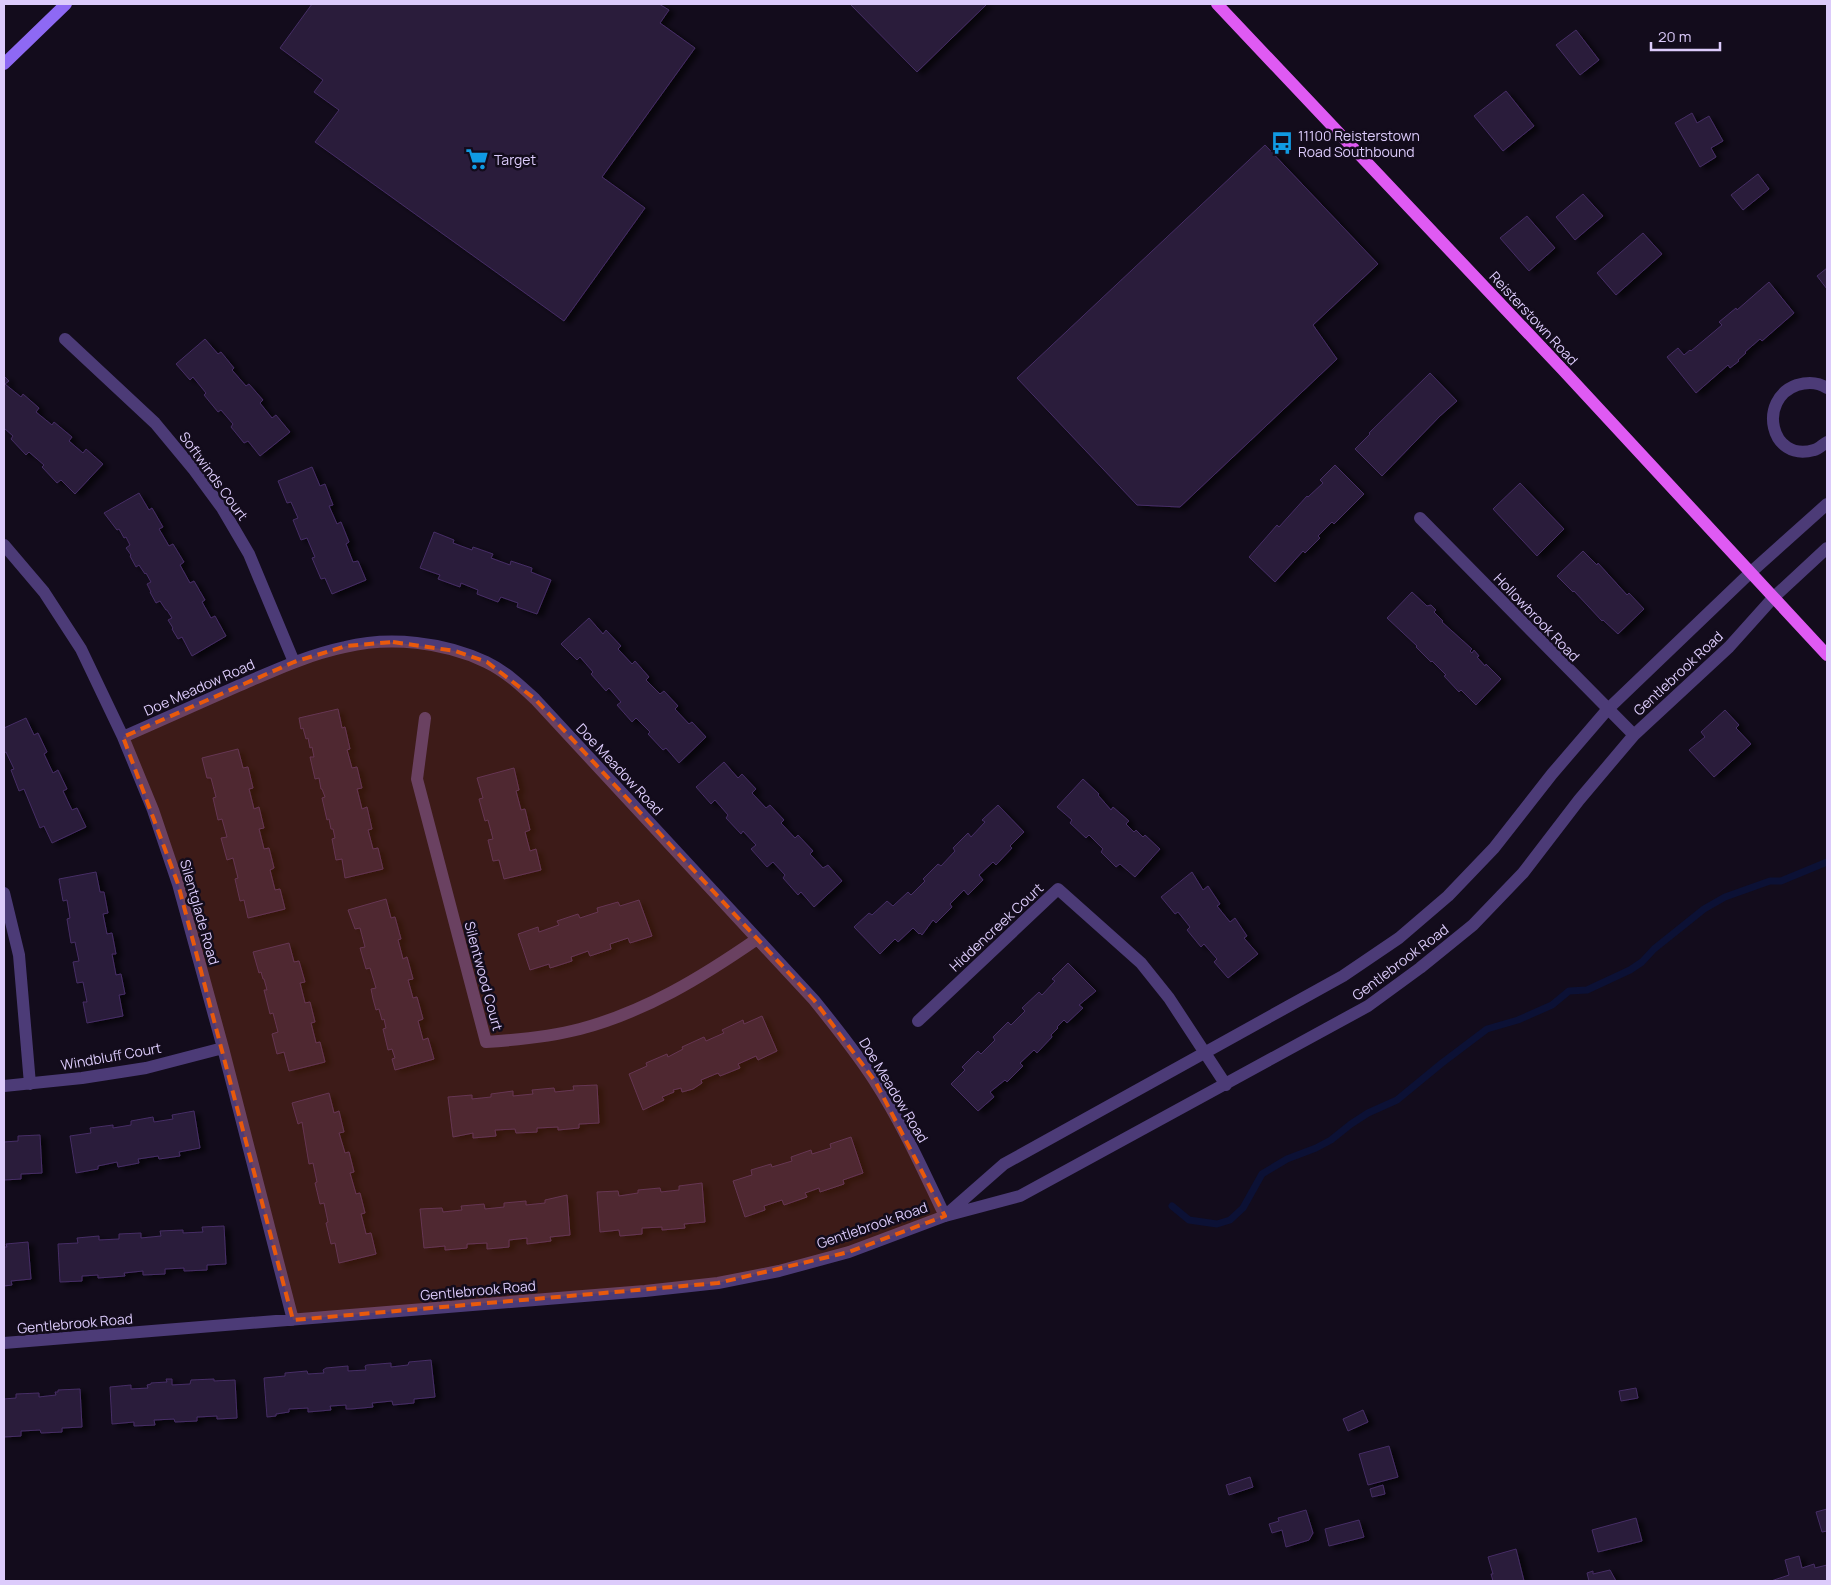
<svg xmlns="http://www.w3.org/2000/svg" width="1831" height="1585" font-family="Manrope,sans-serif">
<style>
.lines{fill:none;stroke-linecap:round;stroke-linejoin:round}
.stream{stroke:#0c1135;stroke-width:7}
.building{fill:#291a3b;stroke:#462e65;filter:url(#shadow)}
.minor{stroke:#4c3b77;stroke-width:12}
.secondary{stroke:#8e69f4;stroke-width:12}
.primary{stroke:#df5af3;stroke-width:12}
.marked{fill:#e8590c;fill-opacity:0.2;stroke:#e8590c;stroke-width:4;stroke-dasharray:10 6;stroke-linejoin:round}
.labels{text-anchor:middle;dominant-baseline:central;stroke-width:5;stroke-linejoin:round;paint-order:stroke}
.poi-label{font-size:14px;fill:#dccbfb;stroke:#130c1c;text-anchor:start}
.street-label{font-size:14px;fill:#dccbfb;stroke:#130c1c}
</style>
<defs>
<filter id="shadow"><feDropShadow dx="5.5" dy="3" stdDeviation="2.5" flood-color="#0009"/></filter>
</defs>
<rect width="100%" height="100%" fill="#130c1c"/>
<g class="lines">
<path class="stream" d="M 1172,1206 L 1189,1220 L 1217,1224 L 1230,1220 L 1243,1208 L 1262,1174 L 1287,1159 L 1316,1148 L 1331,1140 L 1351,1124 L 1368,1113 L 1397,1100 L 1442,1063 L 1487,1029 L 1518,1020 L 1552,1005 L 1569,991 L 1587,990 L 1630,970 L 1642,962 L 1654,949 L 1704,909 L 1725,897 L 1770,881 L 1781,881 L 1827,862"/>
</g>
<path class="building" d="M 312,4 L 659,4 L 669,10 L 660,23 L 695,48 L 602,177 L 645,208 L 564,321 L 315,142 L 339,110 L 314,92 L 323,80 L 280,48 Z
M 850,4 L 987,4 L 917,72 Z
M 1576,30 L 1599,60 L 1580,75 L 1556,45 Z
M 1506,91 L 1534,126 L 1503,151 L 1474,116 Z
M 1692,113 L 1697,123 L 1709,116 L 1723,141 L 1711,148 L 1716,157 L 1700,167 L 1675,123 Z
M 1265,145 L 1378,264 L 1313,325 L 1337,359 L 1180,507 L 1137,505 L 1017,378 Z
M 1758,174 L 1769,189 L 1743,210 L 1731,195 Z
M 1583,194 L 1603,216 L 1575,240 L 1556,217 Z
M 1527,216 L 1555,248 L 1529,271 L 1500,238 Z
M 1643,233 L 1662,254 L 1616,295 L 1597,273 Z
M 1827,268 L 1827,289 L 1817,276 Z
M 1769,282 L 1794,313 L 1762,341 L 1760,339 L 1745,352 L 1746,353 L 1738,360 L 1739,361 L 1730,368 L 1728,365 L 1696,393 L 1667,357 L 1678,348 L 1684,355 L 1690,350 L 1691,351 L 1722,325 L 1719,322 L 1736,308 L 1737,310 Z
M 205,339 L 218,354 L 221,352 L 234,368 L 232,370 L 246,386 L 249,384 L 263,400 L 260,403 L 272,418 L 276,415 L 290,432 L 260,456 L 248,441 L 244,443 L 231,427 L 233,424 L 221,410 L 218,412 L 204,395 L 206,393 L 193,377 L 190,380 L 176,364 Z
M 1430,373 L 1457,401 L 1440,416 L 1382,476 L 1355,449 L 1370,434 L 1369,433 Z
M 4,376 L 9,381 L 5,384 L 21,397 L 23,394 L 39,408 L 36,412 L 52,425 L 54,422 L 72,437 L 69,441 L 83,453 L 86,449 L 103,464 L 75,494 L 61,480 L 57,483 L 42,467 L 44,465 L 29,452 L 26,455 L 11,439 L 13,436 L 4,428 Z
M 1335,465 L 1364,494 L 1334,524 L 1332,522 L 1318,536 L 1320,538 L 1305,553 L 1303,551 L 1275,582 L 1249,557 L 1277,525 L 1279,527 L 1307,496 L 1308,497 L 1323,483 L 1320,480 Z
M 312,467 L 320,486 L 325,484 L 333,505 L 329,506 L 337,524 L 341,522 L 349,542 L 346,544 L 353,562 L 358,561 L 366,580 L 332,594 L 325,578 L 321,579 L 312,558 L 315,557 L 307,538 L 301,540 L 293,520 L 298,518 L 291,502 L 287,503 L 278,481 Z
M 1520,483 L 1564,529 L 1537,556 L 1493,509 Z
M 139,493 L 149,510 L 152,508 L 163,527 L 159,529 L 169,546 L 173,544 L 184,562 L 180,565 L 190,583 L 194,581 L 205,600 L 202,602 L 211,618 L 215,616 L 226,636 L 192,656 L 182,637 L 178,639 L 172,629 L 173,628 L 168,620 L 172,618 L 167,610 L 166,610 L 160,601 L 156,603 L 150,592 L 151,592 L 147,584 L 151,582 L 146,573 L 145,574 L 139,565 L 136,567 L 130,556 L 131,555 L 126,548 L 130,545 L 126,537 L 124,538 L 119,529 L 117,530 L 104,513 Z
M 434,532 L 454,540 L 453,543 L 472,550 L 473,547 L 493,554 L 491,558 L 510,565 L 511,561 L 532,568 L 531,572 L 551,580 L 537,614 L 517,607 L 518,603 L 501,597 L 498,602 L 477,594 L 478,590 L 461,583 L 460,587 L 438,579 L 440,575 L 420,568 Z
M 1583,551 L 1597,565 L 1598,563 L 1627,595 L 1629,593 L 1644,609 L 1618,634 L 1603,620 L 1602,621 L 1574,591 L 1573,592 L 1557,576 Z
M 1412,592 L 1427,606 L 1431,605 L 1436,610 L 1434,612 L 1443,621 L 1442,622 L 1472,649 L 1470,651 L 1472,653 L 1474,650 L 1479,656 L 1477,657 L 1485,666 L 1486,664 L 1501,679 L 1476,705 L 1461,690 L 1459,692 L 1444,676 L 1446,675 L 1432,661 L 1431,662 L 1416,647 L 1417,646 L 1387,618 Z
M 589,618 L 603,634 L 606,630 L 621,646 L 618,649 L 632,664 L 635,661 L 649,677 L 646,680 L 660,694 L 664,691 L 678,706 L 675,709 L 689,724 L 692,722 L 706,737 L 679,763 L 666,748 L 663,750 L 648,734 L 650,732 L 636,718 L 632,722 L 617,705 L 621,702 L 609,688 L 606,691 L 591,674 L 593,672 L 580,657 L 577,660 L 561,644 Z
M 338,709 L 342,728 L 345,727 L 350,749 L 347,750 L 352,768 L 357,767 L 362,788 L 357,789 L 362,809 L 367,807 L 372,829 L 368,830 L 373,849 L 378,848 L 383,869 L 345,878 L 342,859 L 336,860 L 332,839 L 335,838 L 333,829 L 331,829 L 329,819 L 327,820 L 322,798 L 325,797 L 322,789 L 321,789 L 319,778 L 315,779 L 310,757 L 314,757 L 312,747 L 310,748 L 308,738 L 306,739 L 303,728 L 301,729 L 299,718 Z
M 1725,710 L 1739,725 L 1736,728 L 1751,744 L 1714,777 L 1689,750 L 1705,737 L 1701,732 Z
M 26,718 L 34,735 L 38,733 L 47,752 L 44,754 L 53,773 L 58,770 L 67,789 L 63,791 L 72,810 L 77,808 L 86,827 L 52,843 L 44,826 L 40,828 L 24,789 L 19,791 L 11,770 L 14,769 L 6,752 L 4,753 L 4,728 Z
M 238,749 L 243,768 L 248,767 L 253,788 L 249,789 L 254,809 L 259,807 L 264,828 L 259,829 L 264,849 L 269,848 L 274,868 L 270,870 L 275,890 L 280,889 L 285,909 L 248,918 L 244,900 L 240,901 L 235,879 L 238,878 L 233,858 L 227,860 L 221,838 L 227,837 L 222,819 L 218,820 L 213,798 L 216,797 L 211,778 L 207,778 L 202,758 Z
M 724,762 L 738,778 L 742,774 L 756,789 L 752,793 L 766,808 L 770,805 L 784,820 L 781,823 L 795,838 L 798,835 L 813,851 L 810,854 L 823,868 L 828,865 L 842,881 L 814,907 L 801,892 L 798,895 L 783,878 L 785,875 L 773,862 L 767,867 L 751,849 L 756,845 L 743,831 L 741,834 L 726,818 L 728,815 L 715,800 L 711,804 L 696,787 Z
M 514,768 L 519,790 L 516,791 L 521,810 L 525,809 L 530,830 L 525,832 L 530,851 L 536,849 L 541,870 L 504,879 L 499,860 L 493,861 L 488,840 L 493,839 L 488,820 L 485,821 L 479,799 L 483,798 L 477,778 Z
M 1083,779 L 1099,794 L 1098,795 L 1111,810 L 1113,807 L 1129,821 L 1126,824 L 1134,832 L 1136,830 L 1143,837 L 1145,835 L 1160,849 L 1135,877 L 1120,864 L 1116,867 L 1101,852 L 1103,849 L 1089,835 L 1086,838 L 1070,823 L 1072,820 L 1057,807 Z
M 998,805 L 1024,832 L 1010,846 L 1012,848 L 996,865 L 993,862 L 979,875 L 983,880 L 968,895 L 964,890 L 950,904 L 952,907 L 936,923 L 933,920 L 922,935 L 920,933 L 919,934 L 913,928 L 898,942 L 895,939 L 880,954 L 854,927 L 869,913 L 872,915 L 887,901 L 893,906 L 908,892 L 911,895 L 925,881 L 923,879 L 938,864 L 941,866 L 955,851 L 953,848 L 968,833 L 971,837 L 985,822 L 982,820 Z
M 96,872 L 100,892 L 104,892 L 108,913 L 103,914 L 107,934 L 112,933 L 116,954 L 112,954 L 116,975 L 121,974 L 125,994 L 119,995 L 123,1016 L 87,1023 L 83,1002 L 87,1002 L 83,982 L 77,983 L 73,962 L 79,961 L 75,942 L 71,943 L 67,919 L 70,918 L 67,900 L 63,901 L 59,879 Z
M 1192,872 L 1203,890 L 1208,886 L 1220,904 L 1217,906 L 1230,922 L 1235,918 L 1247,936 L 1244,938 L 1258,954 L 1228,978 L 1214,962 L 1217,959 L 1204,944 L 1201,947 L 1187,930 L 1190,927 L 1178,912 L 1175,914 L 1161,897 Z
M 386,899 L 391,918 L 395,917 L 401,939 L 398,940 L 403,959 L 407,957 L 413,979 L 408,980 L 413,998 L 417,997 L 423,1019 L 418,1021 L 423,1040 L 428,1038 L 434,1059 L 395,1070 L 392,1059 L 395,1058 L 392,1049 L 388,1050 L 383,1029 L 386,1028 L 384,1019 L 382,1020 L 379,1009 L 376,1010 L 373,999 L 371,989 L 376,988 L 370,968 L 366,969 L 360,948 L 365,947 L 360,928 L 355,929 L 348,910 Z
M 639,900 L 652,936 L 630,943 L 628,938 L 610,944 L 611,949 L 590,956 L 588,951 L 571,957 L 572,961 L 550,968 L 549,964 L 530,970 L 518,934 L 538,927 L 539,932 L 559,925 L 557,921 L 578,914 L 580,918 L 598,912 L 597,908 L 618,902 L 620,906 Z
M 289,943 L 294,962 L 299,961 L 305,982 L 300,983 L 305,1003 L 310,1002 L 315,1022 L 311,1023 L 316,1043 L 320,1042 L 325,1062 L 289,1071 L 284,1052 L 277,1054 L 272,1034 L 278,1032 L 273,1013 L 270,1014 L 264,990 L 267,990 L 264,979 L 263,979 L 261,972 L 259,973 L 253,952 Z
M 1068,963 L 1096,991 L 1079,1005 L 1083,1008 L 1067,1023 L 1064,1020 L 1057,1027 L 1058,1028 L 1051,1035 L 1052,1037 L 1037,1053 L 1034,1050 L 1020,1063 L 1023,1066 L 1007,1082 L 1005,1080 L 990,1092 L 994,1097 L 978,1111 L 951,1084 L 965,1070 L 962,1067 L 978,1051 L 981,1054 L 995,1040 L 993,1037 L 1008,1022 L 1011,1025 L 1025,1011 L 1022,1008 L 1039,992 L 1042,995 L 1055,981 L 1052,979 Z
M 762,1016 L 777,1051 L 758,1060 L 756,1056 L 738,1064 L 740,1068 L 720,1076 L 718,1073 L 701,1080 L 702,1083 L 693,1089 L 682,1092 L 681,1088 L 673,1090 L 674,1092 L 662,1097 L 664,1100 L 643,1110 L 629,1074 L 647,1066 L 646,1063 L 667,1054 L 668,1057 L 683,1049 L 682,1047 L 704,1037 L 706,1041 L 724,1033 L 722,1030 L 743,1020 L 744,1024 Z
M 597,1085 L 599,1123 L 579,1124 L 579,1128 L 558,1130 L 558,1127 L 537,1128 L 537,1132 L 516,1133 L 515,1129 L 495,1130 L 496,1136 L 473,1138 L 473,1133 L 453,1137 L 448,1097 L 472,1095 L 472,1099 L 491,1097 L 491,1094 L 513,1091 L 513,1096 L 533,1094 L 532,1090 L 554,1088 L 555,1092 L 574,1090 L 573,1086 Z
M 329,1093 L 334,1113 L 339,1111 L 344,1132 L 339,1133 L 345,1153 L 349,1152 L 354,1172 L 350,1173 L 356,1194 L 360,1193 L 365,1213 L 361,1214 L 366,1234 L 371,1233 L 376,1254 L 339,1263 L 335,1243 L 331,1244 L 326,1223 L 328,1222 L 324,1203 L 320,1204 L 315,1183 L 317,1182 L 313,1163 L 309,1164 L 302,1122 L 298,1124 L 292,1103 Z
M 194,1111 L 200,1148 L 179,1152 L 180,1156 L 159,1159 L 158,1156 L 138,1159 L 139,1163 L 118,1167 L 117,1162 L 98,1166 L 98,1169 L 76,1173 L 70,1136 L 91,1133 L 90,1128 L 113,1125 L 113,1128 L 131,1125 L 131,1121 L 153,1117 L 154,1122 L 173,1119 L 172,1115 Z
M 40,1135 L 42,1173 L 21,1174 L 21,1179 L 4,1180 L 4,1142 L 18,1141 L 18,1136 Z
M 851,1137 L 863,1173 L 843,1180 L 844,1184 L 820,1192 L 819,1188 L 805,1193 L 807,1197 L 784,1205 L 782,1200 L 764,1206 L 765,1210 L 745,1217 L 733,1181 L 752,1175 L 751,1170 L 771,1164 L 772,1167 L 792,1161 L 791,1157 L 811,1150 L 812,1154 L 831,1148 L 830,1144 Z
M 702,1183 L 705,1222 L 684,1224 L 685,1228 L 662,1230 L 662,1227 L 642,1228 L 642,1234 L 620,1236 L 619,1230 L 600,1232 L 597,1192 L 618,1191 L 619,1196 L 638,1193 L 638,1190 L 660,1188 L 661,1192 L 679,1190 L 679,1186 Z
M 567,1195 L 570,1235 L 550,1237 L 551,1241 L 527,1244 L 527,1238 L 509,1240 L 509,1247 L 487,1249 L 487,1243 L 467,1244 L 467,1248 L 445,1250 L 445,1246 L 424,1248 L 420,1209 L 442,1208 L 443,1212 L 462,1210 L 461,1206 L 484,1204 L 485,1209 L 504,1207 L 504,1203 L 526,1201 L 526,1205 L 545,1203 L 545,1200 Z
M 224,1226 L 226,1264 L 207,1265 L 207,1270 L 184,1271 L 184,1268 L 165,1269 L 165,1274 L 143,1275 L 143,1271 L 124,1273 L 125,1276 L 98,1278 L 98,1275 L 82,1276 L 82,1281 L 60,1282 L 58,1244 L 78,1243 L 77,1238 L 99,1236 L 99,1240 L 119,1239 L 119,1234 L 141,1233 L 141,1238 L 161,1236 L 160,1231 L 183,1230 L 183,1233 L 203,1232 L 202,1227 Z
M 28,1242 L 31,1279 L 11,1281 L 12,1285 L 4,1286 L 4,1247 L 7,1247 L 6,1244 Z
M 431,1360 L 435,1397 L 414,1399 L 414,1403 L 393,1405 L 392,1401 L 372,1403 L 373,1407 L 351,1409 L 346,1409 L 346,1405 L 330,1406 L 331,1410 L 308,1412 L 308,1408 L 289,1409 L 289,1412 L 276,1414 L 276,1416 L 267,1417 L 264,1378 L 285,1376 L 285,1373 L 307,1371 L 308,1374 L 324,1373 L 323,1370 L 326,1368 L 348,1366 L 348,1371 L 366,1370 L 365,1366 L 367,1365 L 391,1363 L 391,1367 L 408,1365 L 409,1362 Z
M 166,1379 L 172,1379 L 172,1385 L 190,1384 L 191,1380 L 214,1379 L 214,1381 L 235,1380 L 237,1418 L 217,1419 L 217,1416 L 197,1417 L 197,1421 L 175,1422 L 174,1419 L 154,1420 L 155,1425 L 134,1426 L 134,1422 L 112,1424 L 110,1387 L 131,1385 L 131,1389 L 148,1388 L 147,1385 L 151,1384 L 151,1383 L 167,1382 Z
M 1636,1388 L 1638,1398 L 1621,1401 L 1619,1391 Z
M 80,1389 L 82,1427 L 62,1428 L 62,1432 L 41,1433 L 40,1430 L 21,1431 L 21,1436 L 4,1437 L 4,1399 L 16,1398 L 16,1394 L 39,1393 L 39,1397 L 56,1395 L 55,1392 L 58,1392 L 58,1390 Z
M 1363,1410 L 1368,1422 L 1348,1431 L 1343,1419 Z
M 1389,1446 L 1398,1477 L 1368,1485 L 1359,1454 Z
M 1250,1477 L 1253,1487 L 1229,1495 L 1226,1485 Z
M 1383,1485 L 1385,1494 L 1372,1497 L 1370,1489 Z
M 1827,1509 L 1827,1531 L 1822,1532 L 1816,1512 Z
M 1306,1510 L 1313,1533 L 1309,1540 L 1286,1547 L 1282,1530 L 1272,1533 L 1269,1524 L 1279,1521 L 1278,1518 Z
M 1636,1518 L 1642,1541 L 1598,1552 L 1592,1530 Z
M 1359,1520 L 1364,1537 L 1329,1546 L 1325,1529 Z
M 1516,1549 L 1524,1581 L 1493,1581 L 1491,1574 L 1493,1574 L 1488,1557 Z
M 1799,1556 L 1802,1568 L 1814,1564 L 1815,1568 L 1827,1565 L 1827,1581 L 1771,1581 L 1789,1575 L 1785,1560 Z
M 1610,1570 L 1616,1581 L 1589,1581 L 1587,1573 L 1593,1571 L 1593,1574 Z"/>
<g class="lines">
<path class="minor" d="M 65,339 L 155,423 L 194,470 L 222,508 L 249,554 L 294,662
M 1827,388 C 1818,382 1807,382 1797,385 C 1757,399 1770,463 1814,450 C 1819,449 1823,444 1827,442
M 1420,518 L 1634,735
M 4,545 L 44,592 L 81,649 L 123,737 L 153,810 L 178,884 L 223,1048 L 293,1320
M 425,718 L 417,779 L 486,1042 C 517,1040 549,1037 580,1029 C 645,1012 702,977 757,939
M 123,737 C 161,720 199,703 238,686 C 273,671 307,655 345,647 C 390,636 444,642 486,662 C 505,671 520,685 535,699 L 814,1000 C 835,1026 856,1052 874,1080 C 902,1123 923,1170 945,1216
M 4,893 L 19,955 L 30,1084
M 918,1021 L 1058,889 L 1141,963 L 1169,998 L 1226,1085
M 4,1086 L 82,1078 L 146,1068 L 223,1048
M 947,1214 L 1004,1164 L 1343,976 L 1399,938 L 1448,896 L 1494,848 L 1552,774 L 1607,710 L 1750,573 L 1827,504
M 4,1343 L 645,1291 L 718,1283 L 779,1271 L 849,1252 L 945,1216 L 1020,1196 L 1368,1006 L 1420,968 L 1473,925 L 1523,873 L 1579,800 L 1634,735 L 1729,647 L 1773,598 L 1827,548"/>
<path class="secondary" d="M 4,64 L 66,4"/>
<path class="primary" d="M 1217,4 L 1562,369 L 1827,655"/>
</g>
<path class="marked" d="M 393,642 L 455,651 L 487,662 L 535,699 L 814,1000 L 875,1081 L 945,1216 L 849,1252 L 718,1283 L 293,1320 L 178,884 L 123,737 L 294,662 L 346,646 Z"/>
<defs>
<symbol id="bus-bare" viewBox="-9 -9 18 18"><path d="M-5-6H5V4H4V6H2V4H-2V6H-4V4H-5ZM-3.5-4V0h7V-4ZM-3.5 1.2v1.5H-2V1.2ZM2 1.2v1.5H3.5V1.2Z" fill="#109ae2" stroke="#130c1c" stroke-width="2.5" paint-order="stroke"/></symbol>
<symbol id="supermarket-bare" viewBox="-9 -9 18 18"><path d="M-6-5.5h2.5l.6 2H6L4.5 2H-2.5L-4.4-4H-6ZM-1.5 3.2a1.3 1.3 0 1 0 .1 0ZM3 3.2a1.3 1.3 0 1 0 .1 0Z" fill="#109ae2" stroke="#130c1c" stroke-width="2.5" paint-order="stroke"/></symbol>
</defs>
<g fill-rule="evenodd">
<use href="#bus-bare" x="1266" y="127" width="32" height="32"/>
<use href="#supermarket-bare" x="461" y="143" width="32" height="32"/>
</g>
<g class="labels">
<g class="poi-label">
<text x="1298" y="135">11100 Reisterstown<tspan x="1298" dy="16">Road Southbound</tspan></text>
<text x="494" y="159">Target</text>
</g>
<g class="street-label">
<text transform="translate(1534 318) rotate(47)">Reisterstown Road</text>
<text transform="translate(214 476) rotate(54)">Softwinds Court</text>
<text transform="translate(1537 617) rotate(46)">Hollowbrook Road</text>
<text transform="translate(1678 673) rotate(-43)">Gentlebrook Road</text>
<text transform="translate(199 687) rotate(-24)">Doe Meadow Road</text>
<text transform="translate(620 769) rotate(47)">Doe Meadow Road</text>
<text transform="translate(200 912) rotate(74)">Silentglade Road</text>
<text transform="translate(996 927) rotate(-43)">Hiddencreek Court</text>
<text transform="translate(1400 962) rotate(-37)">Gentlebrook Road</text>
<text transform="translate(484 976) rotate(75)">Silentwood Court</text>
<text transform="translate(111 1056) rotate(-10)">Windbluff Court</text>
<text transform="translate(894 1090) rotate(59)">Doe Meadow Road</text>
<text transform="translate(872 1225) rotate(-19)">Gentlebrook Road</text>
<text transform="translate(478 1290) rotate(-5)">Gentlebrook Road</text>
<text transform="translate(75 1323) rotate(-5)">Gentlebrook Road</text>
</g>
</g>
<rect width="1831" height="1585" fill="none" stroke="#dccbfb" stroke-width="10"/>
<path d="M1651 42v8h69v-8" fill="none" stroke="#dccbfb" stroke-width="2.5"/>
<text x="1658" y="42" font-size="15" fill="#dccbfb" stroke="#130c1c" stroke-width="4" paint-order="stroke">20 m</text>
</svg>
